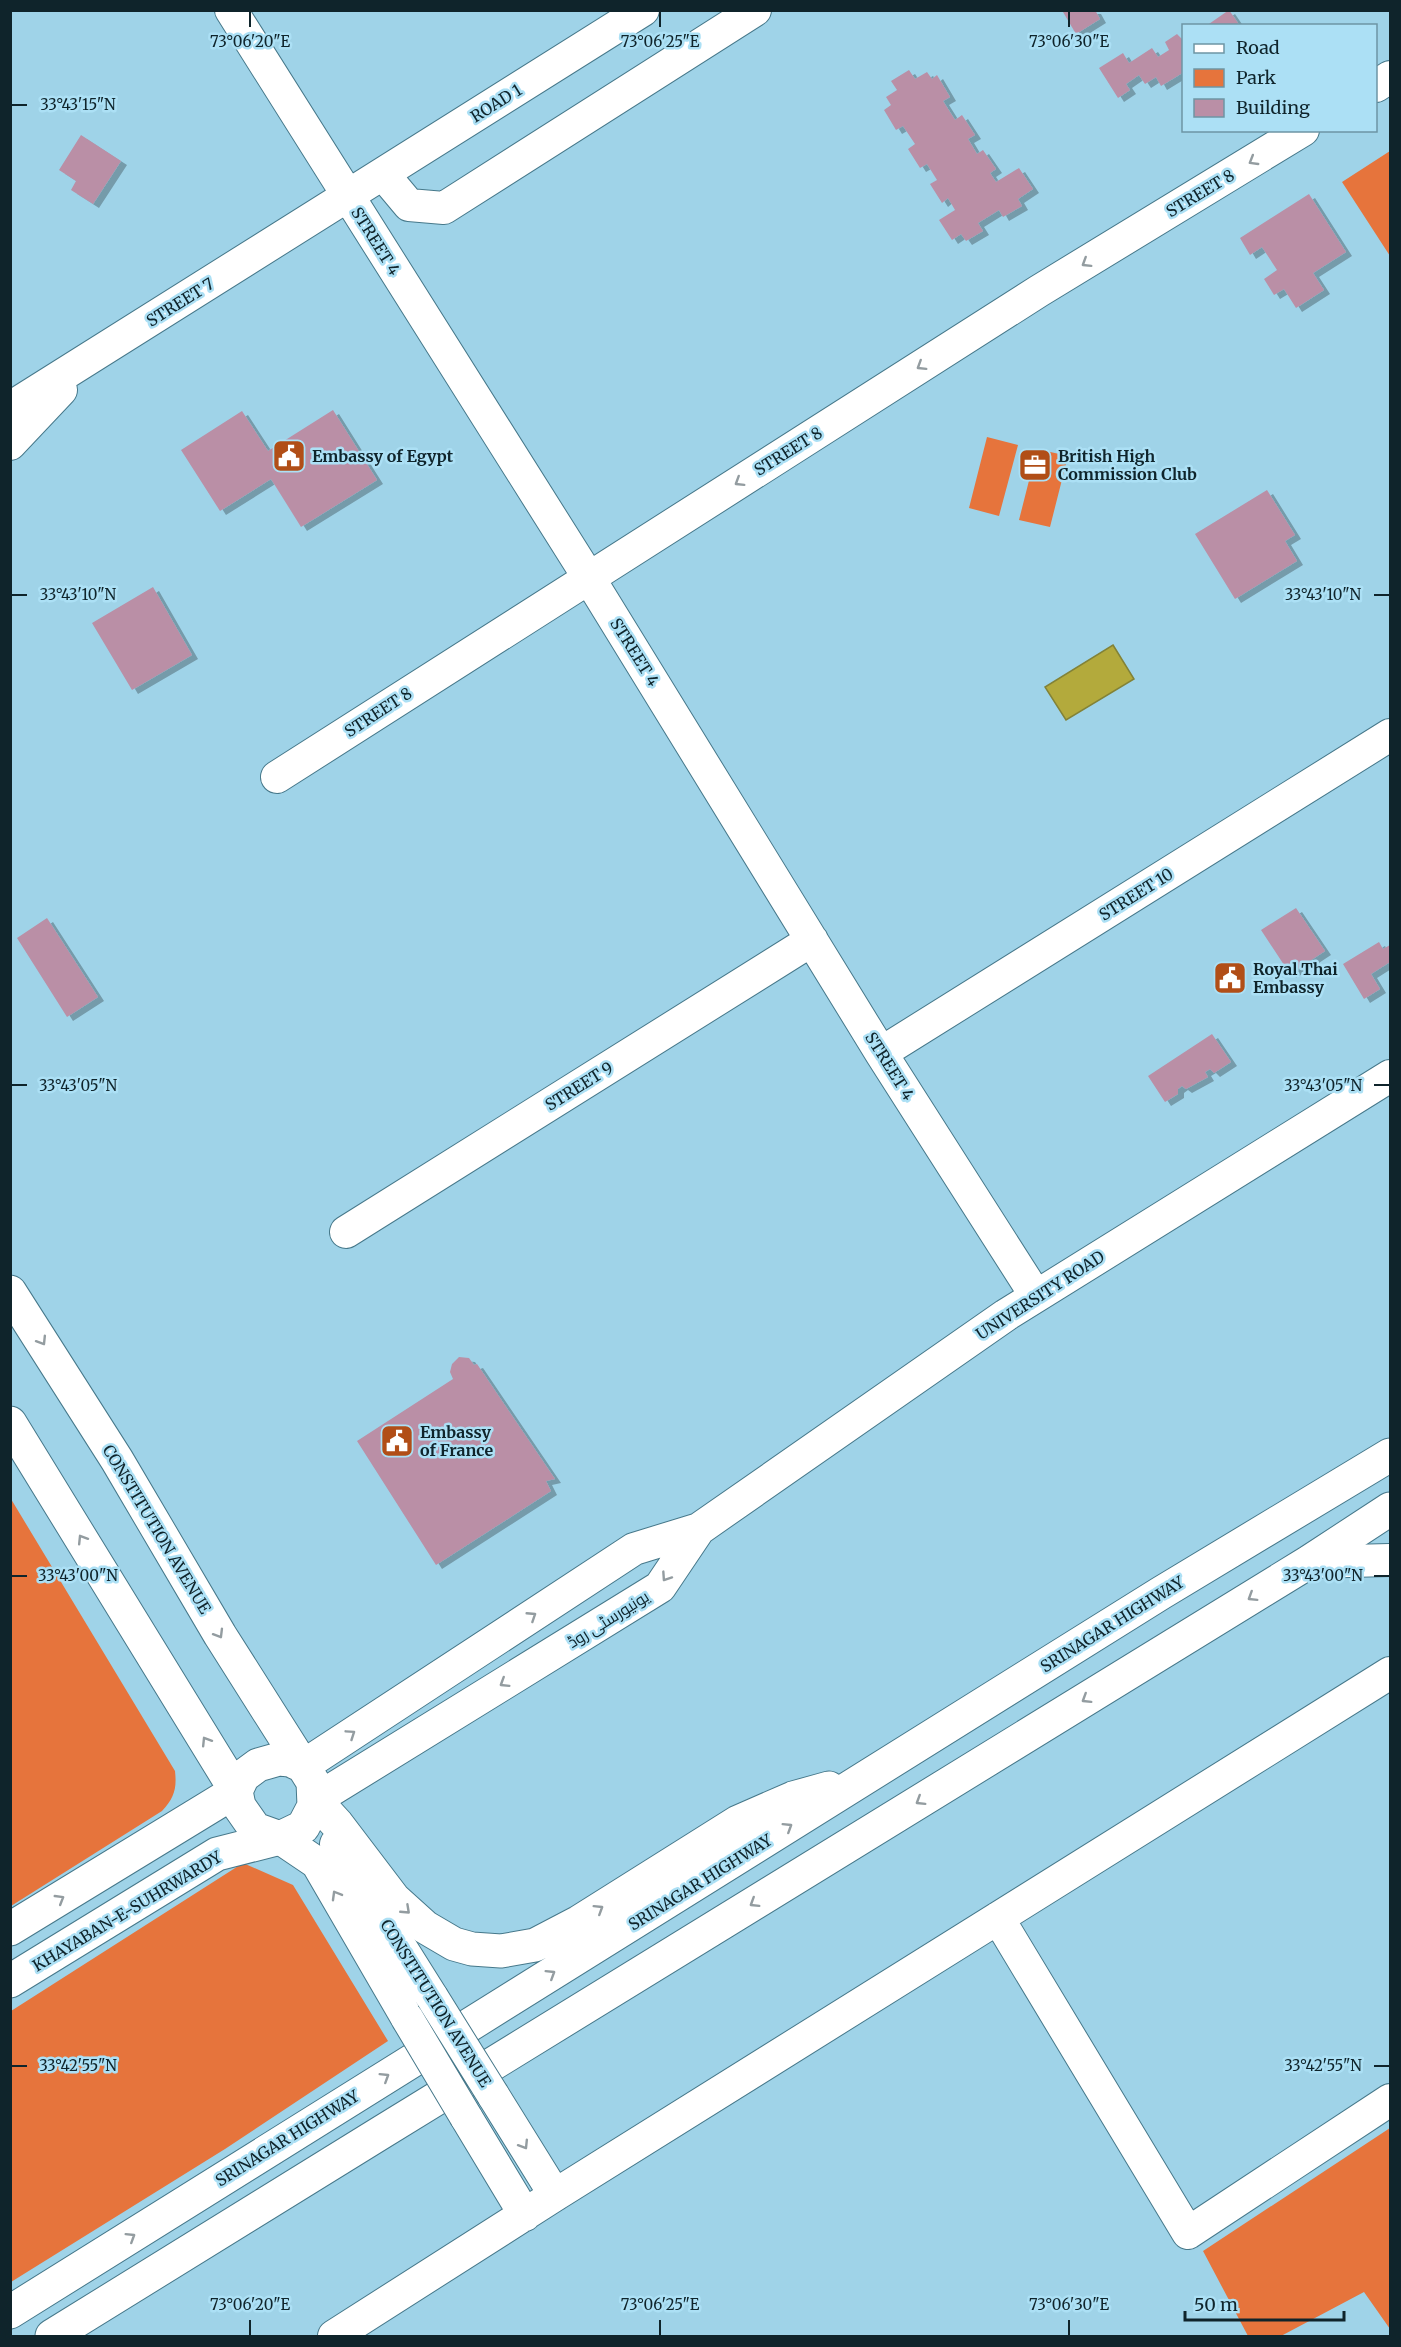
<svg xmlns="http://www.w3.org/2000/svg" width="1401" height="2347" font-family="Merriweather,Cairo,serif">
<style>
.green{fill:#e6743c}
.water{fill:#b3aa3c;stroke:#828237;stroke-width:1.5}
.building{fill:#ba8fa6;filter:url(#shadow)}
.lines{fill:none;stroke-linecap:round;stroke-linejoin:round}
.minor-casing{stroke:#46788a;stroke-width:34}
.major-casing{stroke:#46788a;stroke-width:35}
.highway-casing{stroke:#46788a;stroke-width:35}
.minor{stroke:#fff;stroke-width:32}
.major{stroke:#fff;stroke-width:33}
.highway{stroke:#fff;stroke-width:33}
.minor-bridge-casing{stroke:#46788a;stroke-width:34;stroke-linecap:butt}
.minor-bridge{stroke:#fff;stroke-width:32}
.oneway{stroke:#939ca0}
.ticks{fill:none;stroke:#0f242b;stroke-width:2}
.labels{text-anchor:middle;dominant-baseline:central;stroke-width:5;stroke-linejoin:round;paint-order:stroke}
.street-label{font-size:16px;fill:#0f242b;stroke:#ace0f5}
.poi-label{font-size:16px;font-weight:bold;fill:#0f242b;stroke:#ace0f5;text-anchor:start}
.ticks-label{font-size:15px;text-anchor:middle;fill:#0f242b;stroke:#ace0f5;stroke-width:5;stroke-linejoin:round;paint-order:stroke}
</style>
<defs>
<filter id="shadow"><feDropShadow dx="6" dy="4" stdDeviation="0" flood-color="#0004"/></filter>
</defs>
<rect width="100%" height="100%" fill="#9fd3e8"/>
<path class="green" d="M 1390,151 L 1390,256 L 1342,182 Z
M 987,437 L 1018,445 L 999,516 L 969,508 Z
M 1037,449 L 1068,456 L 1050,527 L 1019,520 Z
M 11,1499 L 175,1771 C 177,1789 174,1798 162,1811 L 11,1906 Z
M 243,1863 L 293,1885 L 388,2041 L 225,2149 L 11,2282 L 11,2011 Z
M 1390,2128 L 1390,2329 L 1364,2292 L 1281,2336 L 1248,2336 L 1203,2251 Z"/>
<path class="water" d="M 1113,645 L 1134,679 L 1066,720 L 1045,687 Z"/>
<path class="building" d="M 1065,10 L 1095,10 L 1100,19 L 1076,34 L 1063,12 Z
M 1229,10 L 1240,26 L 1206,26 Z
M 1177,34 L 1184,41 L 1184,72 L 1161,86 L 1156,77 L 1145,84 L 1139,75 L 1126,84 L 1130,90 L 1118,98 L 1099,68 L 1123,53 L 1129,63 L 1152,48 L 1158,57 L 1169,50 L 1165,42 Z
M 909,70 L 915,79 L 927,72 L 932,79 L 937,75 L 950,97 L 943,101 L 955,120 L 962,115 L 975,135 L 968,139 L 977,154 L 983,150 L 996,169 L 990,173 L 996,182 L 1019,168 L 1033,189 L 1018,199 L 1022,206 L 1003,217 L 999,210 L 978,223 L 983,231 L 966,241 L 961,234 L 952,240 L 939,220 L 955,210 L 948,198 L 942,203 L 930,184 L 937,180 L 927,164 L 920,168 L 908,149 L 915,144 L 903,126 L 896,130 L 884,110 L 891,105 L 886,97 L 897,90 L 891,81 Z
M 81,135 L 121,161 L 93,204 L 71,190 L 76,181 L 59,170 Z
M 1309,194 L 1346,252 L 1313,273 L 1324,290 L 1296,308 L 1284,289 L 1274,295 L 1264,279 L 1277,270 L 1262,247 L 1250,255 L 1240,238 Z
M 333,410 L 377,480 L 301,527 L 271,479 L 220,511 L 181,450 L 242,411 L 268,451 Z
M 1267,490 L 1295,535 L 1285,541 L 1297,561 L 1235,599 L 1195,534 Z
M 153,587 L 192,655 L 132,690 L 92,623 Z
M 1296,908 L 1325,951 L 1290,974 L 1261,930 Z
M 47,918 L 98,997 L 67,1017 L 17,938 Z
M 1379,942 L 1383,949 L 1390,945 L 1390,962 L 1371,974 L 1380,989 L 1364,999 L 1343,964 Z
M 1212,1034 L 1231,1062 L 1214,1073 L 1210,1069 L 1205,1072 L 1208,1077 L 1186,1089 L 1182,1086 L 1178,1089 L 1178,1094 L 1165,1102 L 1148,1076 Z
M 459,1357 L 469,1358 L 474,1365 L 477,1364 L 555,1479 L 546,1481 L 551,1491 L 436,1565 L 357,1441 L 453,1379 L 450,1372 L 452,1364 Z"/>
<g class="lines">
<defs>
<path id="minor" d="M 231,10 L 589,578 L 881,1053 L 1036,1296
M 1376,86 L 1390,77
M 383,174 L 409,205 L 444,208 L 755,10
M 10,408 L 643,10
M 10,444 L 61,390
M 277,777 L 1039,291 L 1303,130
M 881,1053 L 1390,735
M 346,1232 L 812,940
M 1309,1562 L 1390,1560
M 303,1766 L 634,1549 L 699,1529 L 1006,1315 L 1390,1076
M 315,1800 L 660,1587 L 699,1529
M 280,1838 L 317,1863 L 407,2018
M 336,1844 L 432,1997
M 998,1918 L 1188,2233 L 1390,2100
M 493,2095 L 555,2195
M 466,2117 L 525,2215
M 334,2336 L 555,2195 L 1390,1673"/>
<path id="major" d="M 10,1292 L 117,1460 L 220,1635 L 303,1766
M 10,1423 L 236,1791 L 10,1929
M 10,1981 L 217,1854 L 280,1838 L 303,1827 L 314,1806 L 313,1782 L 303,1766 L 290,1760 L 279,1759 L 258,1765 L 243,1776 L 236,1791 L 239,1806 L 255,1829 L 280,1838"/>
<path id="highway" d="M 315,1800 L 337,1824 L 394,1899 L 425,1927 L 454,1944 L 472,1949 L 501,1951 L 535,1945 L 579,1922 L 738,1822 L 793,1798 L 829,1788
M 10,2312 L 1161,1593 L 1390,1455
M 52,2336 L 382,2132 L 1309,1562 L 1390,1509"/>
</defs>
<use href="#minor" class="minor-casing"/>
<use href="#major" class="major-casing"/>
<use href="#highway" class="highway-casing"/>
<use href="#minor" class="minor"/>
<use href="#major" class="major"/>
<use href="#highway" class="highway"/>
<defs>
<path id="minor-bridge" d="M 432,1997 L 493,2095
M 407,2018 L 466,2117"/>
</defs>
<use href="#minor-bridge" class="minor-bridge-casing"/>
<use href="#minor-bridge" class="minor-bridge"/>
</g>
<defs><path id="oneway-chevron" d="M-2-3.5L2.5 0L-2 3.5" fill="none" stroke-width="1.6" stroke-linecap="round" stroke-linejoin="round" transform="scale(1.5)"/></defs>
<g class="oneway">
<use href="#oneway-chevron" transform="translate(1253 161) rotate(149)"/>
<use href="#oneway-chevron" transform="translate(1086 263) rotate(148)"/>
<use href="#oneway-chevron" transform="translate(921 366) rotate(148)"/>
<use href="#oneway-chevron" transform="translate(739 482) rotate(148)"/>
<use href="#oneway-chevron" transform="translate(42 1341) rotate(58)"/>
<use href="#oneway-chevron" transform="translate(82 1539) rotate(-122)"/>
<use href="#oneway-chevron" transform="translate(666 1577) rotate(124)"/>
<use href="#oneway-chevron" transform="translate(1252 1597) rotate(148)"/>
<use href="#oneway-chevron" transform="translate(532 1616) rotate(-33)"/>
<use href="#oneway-chevron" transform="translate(219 1634) rotate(59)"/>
<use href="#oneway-chevron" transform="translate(504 1683) rotate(148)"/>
<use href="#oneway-chevron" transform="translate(1086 1699) rotate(148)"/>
<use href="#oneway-chevron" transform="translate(351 1734) rotate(-34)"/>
<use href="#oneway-chevron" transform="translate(206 1741) rotate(-122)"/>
<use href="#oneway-chevron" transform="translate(920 1801) rotate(148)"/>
<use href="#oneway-chevron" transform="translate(788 1827) rotate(-32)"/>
<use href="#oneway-chevron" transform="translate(336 1895) rotate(-120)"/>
<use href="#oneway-chevron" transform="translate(60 1899) rotate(-31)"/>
<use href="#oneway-chevron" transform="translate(754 1903) rotate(148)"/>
<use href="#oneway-chevron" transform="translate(599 1909) rotate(-32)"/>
<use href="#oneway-chevron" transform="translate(406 1910) rotate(43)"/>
<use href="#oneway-chevron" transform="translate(551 1974) rotate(-32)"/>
<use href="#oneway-chevron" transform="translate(385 2077) rotate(-32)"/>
<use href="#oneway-chevron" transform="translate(524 2145) rotate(58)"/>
<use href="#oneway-chevron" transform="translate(131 2237) rotate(-32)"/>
</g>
<path class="ticks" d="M 250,12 L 250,27M 660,12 L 660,27M 1069,12 L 1069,27M 12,105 L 27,105M 12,595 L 27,595M 1374,595 L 1389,595M 12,1085 L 27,1085M 1374,1085 L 1389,1085M 12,1576 L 27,1576M 1374,1576 L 1389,1576M 12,2066 L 27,2066M 1374,2066 L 1389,2066M 250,2320 L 250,2335M 660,2320 L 660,2335M 1069,2320 L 1069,2335"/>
<defs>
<symbol id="civic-square" viewBox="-11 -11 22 22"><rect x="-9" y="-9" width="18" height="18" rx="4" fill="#b14e17" stroke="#ace0f5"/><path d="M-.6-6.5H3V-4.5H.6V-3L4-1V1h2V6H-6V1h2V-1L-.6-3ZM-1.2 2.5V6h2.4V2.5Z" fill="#fff"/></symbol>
<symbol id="office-square" viewBox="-11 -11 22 22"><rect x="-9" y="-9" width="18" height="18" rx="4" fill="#b14e17" stroke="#ace0f5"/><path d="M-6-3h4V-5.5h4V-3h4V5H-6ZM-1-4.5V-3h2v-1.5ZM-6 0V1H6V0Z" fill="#fff"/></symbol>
</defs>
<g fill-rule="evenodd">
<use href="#civic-square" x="270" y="437" width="38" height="38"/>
<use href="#office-square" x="1016" y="446" width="38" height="38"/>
<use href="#civic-square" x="1211" y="959" width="38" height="38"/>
<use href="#civic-square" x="378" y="1422" width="38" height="38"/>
</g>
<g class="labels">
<g class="street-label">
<text transform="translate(496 103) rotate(-32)">ROAD 1</text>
<text transform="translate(1200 193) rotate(-31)">STREET 8</text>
<text transform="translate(376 241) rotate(58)">STREET 4</text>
<text transform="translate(180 302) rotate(-32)">STREET 7</text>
<text transform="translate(788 451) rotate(-32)">STREET 8</text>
<text transform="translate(635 652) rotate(58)">STREET 4</text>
<text transform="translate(378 712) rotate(-33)">STREET 8</text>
<text transform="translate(1136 894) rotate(-32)">STREET 10</text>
<text transform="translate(890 1066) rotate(58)">STREET 4</text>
<text transform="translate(579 1086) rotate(-32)">STREET 9</text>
<text transform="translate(1040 1295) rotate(-33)">UNIVERSITY ROAD</text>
<text transform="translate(157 1529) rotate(59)">CONSTITUTION AVENUE</text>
<text transform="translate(608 1619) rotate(-32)">یونیورسٹی روڈ</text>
<text transform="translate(1112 1624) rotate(-32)">SRINAGAR HIGHWAY</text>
<text transform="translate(700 1882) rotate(-32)">SRINAGAR HIGHWAY</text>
<text transform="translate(127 1911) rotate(-31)">KHAYABAN-E-SUHRWARDY</text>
<text transform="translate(436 2003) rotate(58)">CONSTITUTION AVENUE</text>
<text transform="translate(287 2138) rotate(-32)">SRINAGAR HIGHWAY</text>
</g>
<g class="poi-label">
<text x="312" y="456">Embassy of Egypt</text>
<text x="1058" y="456">British High<tspan x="1058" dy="18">Commission Club</tspan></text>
<text x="1253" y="969">Royal Thai<tspan x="1253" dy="18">Embassy</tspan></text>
<text x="420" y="1432">Embassy<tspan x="420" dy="18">of France</tspan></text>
</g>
</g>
<g class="ticks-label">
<text x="250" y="47">73°06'20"E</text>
<text x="660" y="47">73°06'25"E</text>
<text x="1069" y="47">73°06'30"E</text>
<text x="78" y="110">33°43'15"N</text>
<text x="78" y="600">33°43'10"N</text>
<text x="1323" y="600">33°43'10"N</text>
<text x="78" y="1091">33°43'05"N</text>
<text x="1323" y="1091">33°43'05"N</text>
<text x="78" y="1581">33°43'00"N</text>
<text x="1323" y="1581">33°43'00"N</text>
<text x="78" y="2071">33°42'55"N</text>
<text x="1323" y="2071">33°42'55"N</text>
<text x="250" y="2310">73°06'20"E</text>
<text x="660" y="2310">73°06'25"E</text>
<text x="1069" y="2310">73°06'30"E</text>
</g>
<rect width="1401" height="2347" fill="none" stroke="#0f242b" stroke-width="24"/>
<rect x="1182" y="24" width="195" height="108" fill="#ace0f5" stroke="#6d95a4" stroke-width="1.5"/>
<rect x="1194" y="44" width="30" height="9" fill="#ffffff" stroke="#6d95a4" stroke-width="1.5"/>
<text x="1236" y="54" font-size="18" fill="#0f242b">Road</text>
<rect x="1194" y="69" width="30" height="18" fill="#e6743c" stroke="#6d95a4" stroke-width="1.5"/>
<text x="1236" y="84" font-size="18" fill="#0f242b">Park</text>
<rect x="1194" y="99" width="30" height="18" fill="#ba8fa6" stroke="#6d95a4" stroke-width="1.5"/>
<text x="1236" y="114" font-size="18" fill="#0f242b">Building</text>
<path d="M1185 2311v9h159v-9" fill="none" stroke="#0f242b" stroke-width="3"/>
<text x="1194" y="2311" font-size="18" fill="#0f242b" stroke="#ace0f5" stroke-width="4.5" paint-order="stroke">50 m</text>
</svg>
